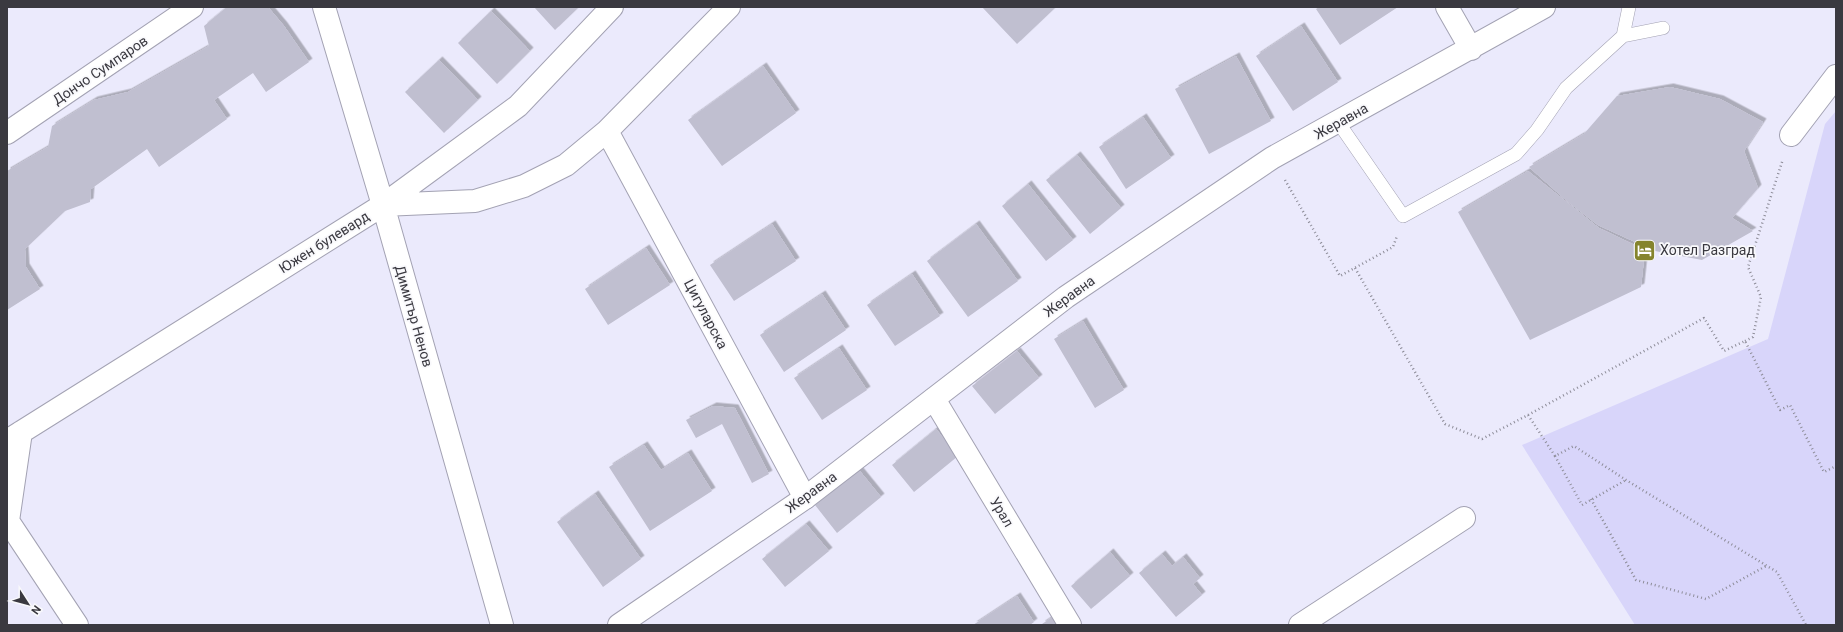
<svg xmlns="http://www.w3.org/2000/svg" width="1843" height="632" font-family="Roboto,sans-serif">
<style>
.green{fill:#d8d5fa}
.building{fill:#c0bfd0;filter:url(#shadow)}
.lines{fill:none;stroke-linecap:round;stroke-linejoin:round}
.service-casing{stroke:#a3a2b3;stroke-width:14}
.minor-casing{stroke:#a3a2b3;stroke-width:24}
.tertiary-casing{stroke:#a3a2b3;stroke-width:24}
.path{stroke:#8e8d99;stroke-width:2.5;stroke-dasharray:1 3;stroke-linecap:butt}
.service{stroke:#fff;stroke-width:13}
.minor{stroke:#fff;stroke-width:22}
.tertiary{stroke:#fff;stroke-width:22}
.labels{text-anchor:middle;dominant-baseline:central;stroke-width:3.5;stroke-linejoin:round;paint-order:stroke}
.street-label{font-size:14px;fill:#3a3940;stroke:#f9f9fc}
.poi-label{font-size:14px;fill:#3a3940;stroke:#f9f9fc;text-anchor:start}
</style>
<defs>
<filter id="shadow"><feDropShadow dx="3.5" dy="-3.5" stdDeviation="0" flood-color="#0004"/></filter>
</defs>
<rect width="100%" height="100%" fill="#ebeafc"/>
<path class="green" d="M 1836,111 L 1836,625 L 1635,625 L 1522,445 L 1768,339 L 1825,124 Z"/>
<path class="building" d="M 227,7 L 268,7 L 284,26 L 309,62 L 266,92 L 253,73 L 214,100 L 227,119 L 159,167 L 147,149 L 91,189 L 90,202 L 65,211 L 25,249 L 26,267 L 40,289 L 7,310 L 7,171 L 48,147 L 52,126 L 94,100 L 128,92 L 209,46 L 204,26 Z
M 534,7 L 579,7 L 555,30 Z
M 982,7 L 1056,7 L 1017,44 Z
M 1319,7 L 1398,7 L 1340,45 L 1316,9 Z
M 491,11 L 530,51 L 497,84 L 458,43 Z
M 1301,26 L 1338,82 L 1293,111 L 1256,56 Z
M 1236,56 L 1271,121 L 1209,154 L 1175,89 Z
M 439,60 L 478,100 L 444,133 L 405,92 Z
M 763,66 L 796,113 L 722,166 L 688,120 Z
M 1670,87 L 1720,99 L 1763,122 L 1744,151 L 1758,188 L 1732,218 L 1753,231 L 1702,260 L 1655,251 L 1598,225 L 1567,201 L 1529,167 L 1584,134 L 1617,96 Z
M 1143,117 L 1171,158 L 1126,189 L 1099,147 Z
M 1077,155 L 1121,208 L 1090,234 L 1046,180 Z
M 1528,171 L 1599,228 L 1645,250 L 1641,287 L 1530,340 L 1458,212 Z
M 1028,184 L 1073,240 L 1046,261 L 1002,206 Z
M 772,224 L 796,261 L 734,301 L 710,265 Z
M 976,224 L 1018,281 L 968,317 L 927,261 Z
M 646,248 L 670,285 L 608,325 L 585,289 Z
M 912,274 L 940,316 L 895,346 L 867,305 Z
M 822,294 L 846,330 L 784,372 L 760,335 Z
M 1083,321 L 1124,390 L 1095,408 L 1054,339 Z
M 839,348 L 867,390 L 822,420 L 794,378 Z
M 1017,351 L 1039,378 L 995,414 L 972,386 Z
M 713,406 L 735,408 L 769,474 L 752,483 L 722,424 L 696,438 L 686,420 Z
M 936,429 L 958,456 L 914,492 L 892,465 Z
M 644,445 L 661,470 L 688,453 L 712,491 L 650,531 L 609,467 Z
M 859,470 L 881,497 L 837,533 L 815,505 Z
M 595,494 L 641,559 L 603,587 L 557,522 Z
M 806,524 L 829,551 L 785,587 L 762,559 Z
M 1110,552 L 1130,576 L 1091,609 L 1071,586 Z
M 1162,554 L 1172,566 L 1183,557 L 1200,578 L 1193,584 L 1202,595 L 1176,617 L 1139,573 Z
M 1017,596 L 1034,622 L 1030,625 L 973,625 Z
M 1054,616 L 1060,625 L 1042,625 L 1042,624 Z"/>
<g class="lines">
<defs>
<path id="service" d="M 1623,36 L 1663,28
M 1338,122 L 1403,216 L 1516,154 L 1537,130 L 1566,88 L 1623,36 L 1629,7"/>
<path id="minor" d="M 324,7 L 383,205 L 502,625
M 607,131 L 805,498
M 7,133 L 192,7
M 1791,135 L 1836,76
M 383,205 L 475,201 L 524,186 L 566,165 L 607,131 L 729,7
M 934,399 L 1070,625
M 21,432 L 8,521 L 77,625
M 7,441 L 383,205 L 518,106 L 612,7
M 1300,625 L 1464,518"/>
<path id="tertiary" d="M 1447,7 L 1471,49
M 619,625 L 805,498 L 1066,297 L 1272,158 L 1544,7"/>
</defs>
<use href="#service" class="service-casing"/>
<use href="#minor" class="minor-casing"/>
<use href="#tertiary" class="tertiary-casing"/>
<path class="path" d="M 1285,180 L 1340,276 L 1393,247 L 1397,236
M 1355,268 L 1445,424 L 1482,439 L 1528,415 L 1555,456 L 1574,446 L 1626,480 L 1777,572 L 1806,625
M 1745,341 L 1753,337 L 1761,297 L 1748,267 L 1783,159
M 1528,415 L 1704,318 L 1724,351 L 1745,341 L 1780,410 L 1790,405 L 1824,472 L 1836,466
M 1555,456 L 1582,505 L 1626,480
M 1591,499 L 1636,580 L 1706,599 L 1766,566"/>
<use href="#service" class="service"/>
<use href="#minor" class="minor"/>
<use href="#tertiary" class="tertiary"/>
</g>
<defs>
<symbol id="hotel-square" viewBox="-11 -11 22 22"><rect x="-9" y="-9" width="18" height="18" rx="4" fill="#85842d" stroke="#f9f9fc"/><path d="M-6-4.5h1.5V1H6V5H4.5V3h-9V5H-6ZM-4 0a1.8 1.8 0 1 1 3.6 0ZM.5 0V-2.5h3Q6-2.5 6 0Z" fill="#fff"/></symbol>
</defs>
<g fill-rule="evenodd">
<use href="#hotel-square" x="1632" y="238" width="25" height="25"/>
</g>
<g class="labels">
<g class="street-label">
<text transform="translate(100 70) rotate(-34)">Дончо Сумпаров</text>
<text transform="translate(1341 121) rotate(-29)">Жеравна</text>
<text transform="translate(324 242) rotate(-32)">Южен булевард</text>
<text transform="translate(1069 296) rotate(-36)">Жеравна</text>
<text transform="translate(706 314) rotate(62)">Цигуларска</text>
<text transform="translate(414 316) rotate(74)">Димитър Ненов</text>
<text transform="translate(811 492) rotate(-36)">Жеравна</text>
<text transform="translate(1002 512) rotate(59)">Урал</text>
</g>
<g class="poi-label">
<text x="1660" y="250">Хотел Разград</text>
</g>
</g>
<rect width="1843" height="632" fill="none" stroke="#3a3940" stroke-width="16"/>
<g transform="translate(28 604) rotate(126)" stroke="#f9f9fc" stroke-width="3" paint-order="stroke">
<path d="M0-3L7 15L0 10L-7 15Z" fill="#3a3940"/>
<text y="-6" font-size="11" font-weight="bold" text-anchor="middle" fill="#3a3940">N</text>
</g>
</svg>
